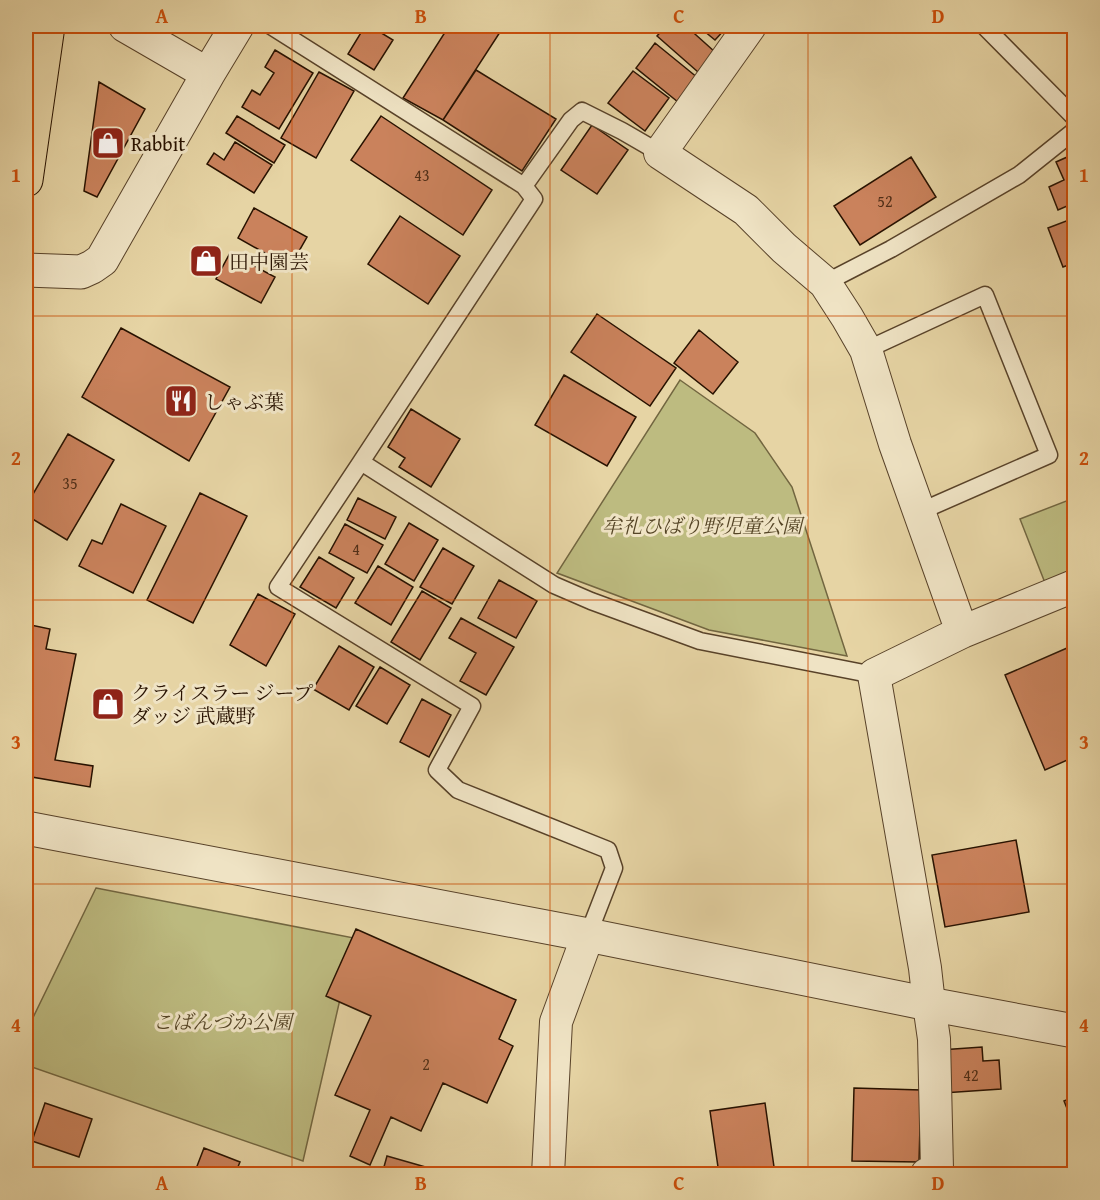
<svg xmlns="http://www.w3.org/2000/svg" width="1100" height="1200" font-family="'Gentium Book Plus','Noto Serif JP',serif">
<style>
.green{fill:#bdbb80;stroke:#726640;stroke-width:1.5}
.building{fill:#ca825c;stroke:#281200;stroke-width:1.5}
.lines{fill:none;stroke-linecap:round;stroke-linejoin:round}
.service-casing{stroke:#584229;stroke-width:19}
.minor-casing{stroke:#584229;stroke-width:34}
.tertiary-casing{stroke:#584229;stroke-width:35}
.primary-casing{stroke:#281200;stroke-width:35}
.service{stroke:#efe3c4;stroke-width:16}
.minor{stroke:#efe3c4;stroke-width:32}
.tertiary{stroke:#efe3c4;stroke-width:33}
.primary{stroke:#e6d4a4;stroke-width:33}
.grid{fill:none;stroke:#cb4e0a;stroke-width:1.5;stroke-opacity:0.55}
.labels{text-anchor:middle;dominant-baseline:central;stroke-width:6;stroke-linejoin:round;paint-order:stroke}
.number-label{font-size:16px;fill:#502e17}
.poi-label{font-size:20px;fill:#281200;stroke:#efe3c4;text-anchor:start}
.park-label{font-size:20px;font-style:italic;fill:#554526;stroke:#efe3c4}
.neatline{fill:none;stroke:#cb4e0a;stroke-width:2}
.grid-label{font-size:20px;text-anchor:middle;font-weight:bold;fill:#cb4e0a}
</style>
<rect width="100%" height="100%" fill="#e6d4a4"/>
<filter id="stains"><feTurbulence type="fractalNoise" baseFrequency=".00333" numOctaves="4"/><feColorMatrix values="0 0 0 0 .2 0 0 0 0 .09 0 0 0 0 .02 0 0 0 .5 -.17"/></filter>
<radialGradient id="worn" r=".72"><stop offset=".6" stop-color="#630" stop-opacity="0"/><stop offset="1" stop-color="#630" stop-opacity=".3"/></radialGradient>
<path class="green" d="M 680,380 L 755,433 L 792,487 L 847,656 L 709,630 L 557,573 Z
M 1074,498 L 1074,575 L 1047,588 L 1020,519 Z
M 96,888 L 354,938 L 303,1161 L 26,1065 L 26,1032 Z"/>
<path class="building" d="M 365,26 L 370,26 L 393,40 L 374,70 L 348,54 Z
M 449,26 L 504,26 L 443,120 L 403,98 Z
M 666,26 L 686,26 L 715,52 L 698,72 L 657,36 Z
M 698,26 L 728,26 L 715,40 Z
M 655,43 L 698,78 L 678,102 L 636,68 Z
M 275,50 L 313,73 L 279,129 L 242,107 L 252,90 L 260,95 L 274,73 L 265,67 Z
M 476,70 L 556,119 L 522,171 L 443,120 Z
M 633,71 L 669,98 L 645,131 L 608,103 Z
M 319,72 L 354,91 L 316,158 L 281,138 Z
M 99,82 L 145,109 L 97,197 L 84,191 Z
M 237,116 L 285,145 L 274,163 L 226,133 Z
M 381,116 L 492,190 L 463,235 L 351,160 Z
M 592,125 L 628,150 L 597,194 L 561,170 Z
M 235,142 L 272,165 L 254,193 L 207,164 L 214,153 L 224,160 Z
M 1074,154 L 1074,203 L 1058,210 L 1049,187 L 1064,180 L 1056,162 Z
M 911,157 L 936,197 L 860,245 L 834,206 Z
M 254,208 L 307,237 L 290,267 L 238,238 Z
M 400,216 L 460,256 L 428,304 L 368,264 Z
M 1074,218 L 1074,263 L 1063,267 L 1048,228 Z
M 230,253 L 275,277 L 261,303 L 216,279 Z
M 597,314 L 676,368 L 650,406 L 571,352 Z
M 121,328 L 230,387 L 189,461 L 82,397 Z
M 699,330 L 738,362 L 713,394 L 674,363 Z
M 564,375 L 636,417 L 607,466 L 535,425 Z
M 411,409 L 460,439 L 431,487 L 399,467 L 405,458 L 388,447 Z
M 68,434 L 114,460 L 67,540 L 26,515 L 26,506 Z
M 200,493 L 247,516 L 193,623 L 147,600 Z
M 358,498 L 396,517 L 385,539 L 347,520 Z
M 121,504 L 166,526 L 133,593 L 79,566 L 92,540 L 102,544 Z
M 409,523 L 438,540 L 414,581 L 385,564 Z
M 345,524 L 383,545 L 367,573 L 329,553 Z
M 443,548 L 474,566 L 452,604 L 420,587 Z
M 319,557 L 354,578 L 336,608 L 300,587 Z
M 378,566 L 413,587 L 391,625 L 355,603 Z
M 499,580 L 537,601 L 516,638 L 478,618 Z
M 422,591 L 451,608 L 420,660 L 391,642 Z
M 258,594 L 295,614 L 266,666 L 230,645 Z
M 461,618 L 514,647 L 486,695 L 460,681 L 476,653 L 449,638 Z
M 26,624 L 50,629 L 46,649 L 76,654 L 55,760 L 93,766 L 90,787 L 26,776 Z
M 1074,645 L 1074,757 L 1045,770 L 1005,675 Z
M 339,646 L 374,667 L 349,710 L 313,689 Z
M 380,667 L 410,685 L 387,724 L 356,706 Z
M 422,699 L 451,715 L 429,757 L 400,742 Z
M 1016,840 L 1029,912 L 945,927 L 932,855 Z
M 356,929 L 516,1000 L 499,1039 L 513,1046 L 487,1103 L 443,1083 L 421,1131 L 391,1117 L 370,1165 L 350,1156 L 370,1110 L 335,1095 L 371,1016 L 326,996 Z
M 982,1047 L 983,1061 L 999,1060 L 1001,1089 L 943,1093 L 940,1050 Z
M 854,1088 L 921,1090 L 919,1162 L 852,1161 Z
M 1074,1097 L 1074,1126 L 1064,1101 Z
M 45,1103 L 92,1119 L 79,1157 L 32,1141 Z
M 765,1103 L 775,1174 L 719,1174 L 710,1111 Z
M 204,1148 L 240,1162 L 235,1174 L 194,1174 Z
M 387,1156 L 450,1174 L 382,1174 Z"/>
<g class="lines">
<defs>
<path id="service" d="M 271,26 L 524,186 L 571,120 L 582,111 L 622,131 L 660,153
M 984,26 L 1074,117
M 825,283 L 891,249 L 1019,175 L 1074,131
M 866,350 L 985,295 L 1049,455 L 919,512
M 361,462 L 534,199 L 524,186
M 588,935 L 614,868 L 608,850 L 458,790 L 437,770 L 472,706 L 278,587 L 361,462 L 554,585 L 591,601 L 700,641 L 874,675"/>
<path id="minor" d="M 125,26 L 208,74
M 750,26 L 660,153 L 746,210 L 784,248 L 825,283 L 847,317 L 866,350 L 895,444 L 962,632 L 874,675 L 925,968 L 929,1004 L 934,1039 L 937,1169 L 927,1174
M 962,632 L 1074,586
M 548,1174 L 556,1022 L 588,935"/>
<path id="tertiary" d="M 26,270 L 81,272 L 92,267 L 102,260 L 208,74 L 237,26
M 26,828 L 588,935 L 929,1004 L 1074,1031"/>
<path id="primary" d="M 26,180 L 48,26"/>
</defs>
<use href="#service" class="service-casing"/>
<use href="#minor" class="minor-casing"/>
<use href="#tertiary" class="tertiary-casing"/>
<use href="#primary" class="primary-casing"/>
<use href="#service" class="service"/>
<use href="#minor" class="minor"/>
<use href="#tertiary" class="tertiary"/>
<use href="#primary" class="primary"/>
</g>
<path class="grid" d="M 292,26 L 292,1174M 550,26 L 550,1174M 808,26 L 808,1174M 26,316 L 1074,316M 26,600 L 1074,600M 26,884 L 1074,884"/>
<defs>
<symbol id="shop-square" viewBox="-11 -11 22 22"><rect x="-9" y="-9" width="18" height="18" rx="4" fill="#8f2418" stroke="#efe3c4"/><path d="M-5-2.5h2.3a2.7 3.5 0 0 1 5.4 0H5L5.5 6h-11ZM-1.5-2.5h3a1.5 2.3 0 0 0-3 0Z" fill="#fff"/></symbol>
<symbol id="restaurant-square" viewBox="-11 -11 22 22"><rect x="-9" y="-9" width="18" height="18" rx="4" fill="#8f2418" stroke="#efe3c4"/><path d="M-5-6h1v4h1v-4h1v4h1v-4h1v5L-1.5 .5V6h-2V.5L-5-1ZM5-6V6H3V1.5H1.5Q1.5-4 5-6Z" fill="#fff"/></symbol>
</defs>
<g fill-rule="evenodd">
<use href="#shop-square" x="89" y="124" width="38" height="38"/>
<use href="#shop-square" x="187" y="242" width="38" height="38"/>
<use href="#restaurant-square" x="162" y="382" width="38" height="38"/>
<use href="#shop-square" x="89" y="685" width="38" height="38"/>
</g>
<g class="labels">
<g class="number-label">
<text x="422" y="175">43</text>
<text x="885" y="201">52</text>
<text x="70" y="483">35</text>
<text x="356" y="549">4</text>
<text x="426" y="1064">2</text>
<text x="971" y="1075">42</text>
</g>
<g class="poi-label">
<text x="131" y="143">Rabbit</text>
<text x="229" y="261">田中園芸</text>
<text x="204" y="401">しゃぶ葉</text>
<text x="131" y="692">クライスラー ジープ<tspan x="131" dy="23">ダッジ 武蔵野</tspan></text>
</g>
<g class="park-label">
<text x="702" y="525">牟礼ひばり野児童公園</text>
<text x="222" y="1021">こばんづか公園</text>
</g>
</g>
<rect width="1100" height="1200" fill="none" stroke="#e6d4a4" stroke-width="66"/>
<rect x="33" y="33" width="1034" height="1134" class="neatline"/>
<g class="grid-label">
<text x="162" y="23">A</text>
<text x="421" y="23">B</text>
<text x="679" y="23">C</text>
<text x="938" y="23">D</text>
<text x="16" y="182">1</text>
<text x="1084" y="182">1</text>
<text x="16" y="465">2</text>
<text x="1084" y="465">2</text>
<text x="16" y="749">3</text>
<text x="1084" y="749">3</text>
<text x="16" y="1032">4</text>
<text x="1084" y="1032">4</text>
<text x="162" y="1190">A</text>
<text x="421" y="1190">B</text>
<text x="679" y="1190">C</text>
<text x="938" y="1190">D</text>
</g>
<rect width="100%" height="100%" filter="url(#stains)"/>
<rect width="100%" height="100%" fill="url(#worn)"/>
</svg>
